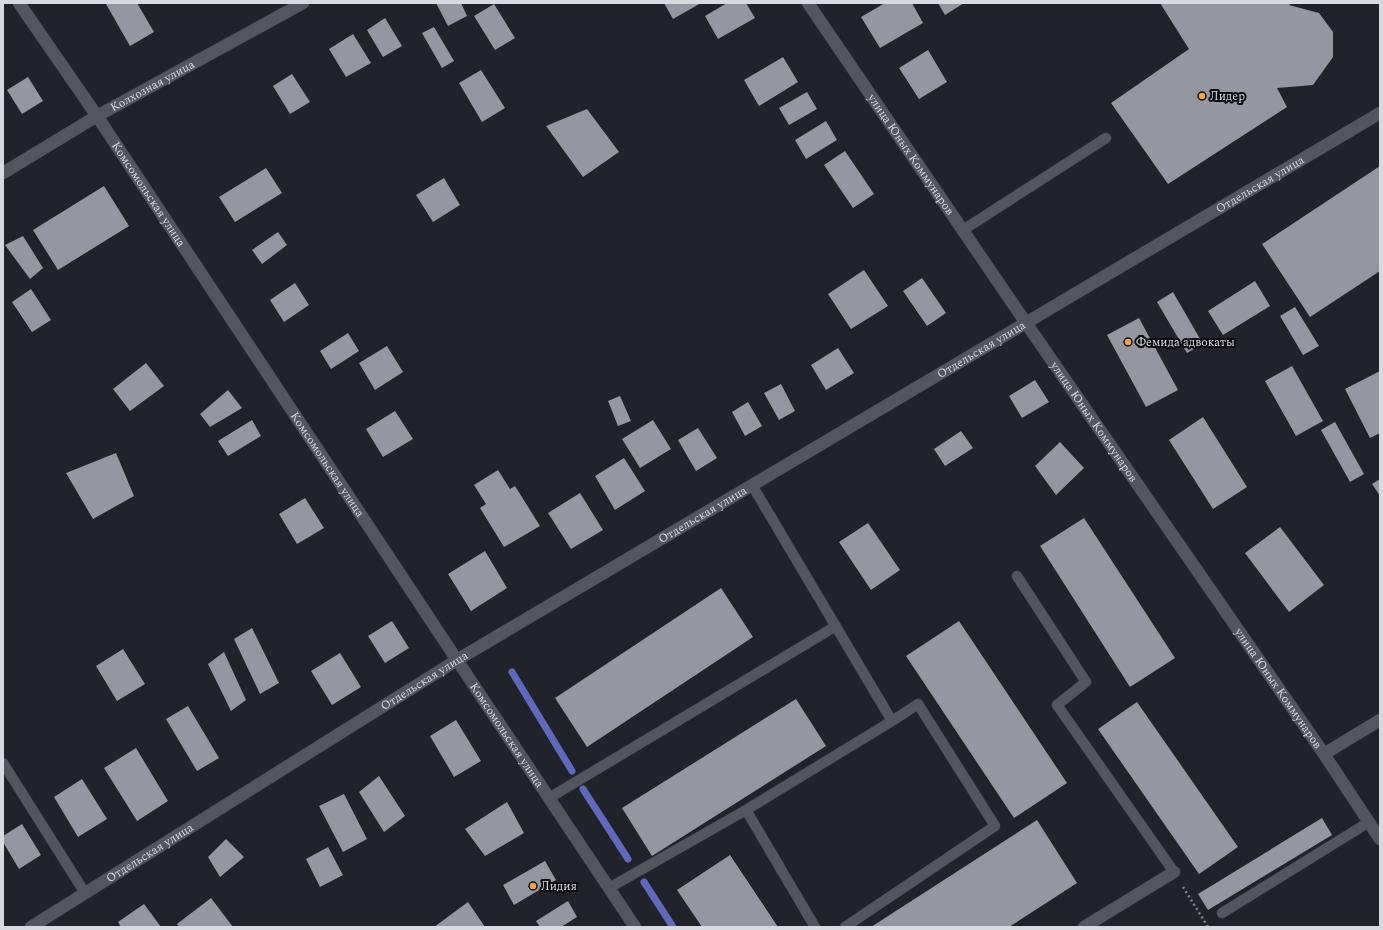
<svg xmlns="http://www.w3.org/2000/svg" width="1383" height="930" font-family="Spectral,serif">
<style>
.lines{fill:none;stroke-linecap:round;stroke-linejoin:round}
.stream{stroke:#5f69b9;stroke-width:7}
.building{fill:#9496a1}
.lane-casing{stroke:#3c3d44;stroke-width:11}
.street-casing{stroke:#3c3d44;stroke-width:13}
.secondary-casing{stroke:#3c3d44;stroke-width:13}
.path{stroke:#83848b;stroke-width:2.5;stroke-dasharray:2 3;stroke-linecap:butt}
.lane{stroke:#54565f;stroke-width:10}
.street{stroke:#54565f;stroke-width:12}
.secondary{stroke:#54565f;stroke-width:12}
.poi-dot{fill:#f5a345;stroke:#0b0c10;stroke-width:1.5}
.labels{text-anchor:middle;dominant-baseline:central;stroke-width:4;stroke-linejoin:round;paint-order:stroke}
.street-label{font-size:12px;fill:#d9dae0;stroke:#0b0c10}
.poi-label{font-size:12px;fill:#d9dae0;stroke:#0b0c10;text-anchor:start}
</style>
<rect width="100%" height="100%" fill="#21232b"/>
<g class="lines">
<path class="stream" d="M 512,672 L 572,771
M 583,789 L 628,859
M 644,882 L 673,927"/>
</g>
<path class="building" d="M 107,3 L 137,3 L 154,32 L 130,46 L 106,4 Z
M 436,3 L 461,3 L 467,16 L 448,26 Z
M 664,3 L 701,3 L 673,19 Z
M 727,3 L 746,3 L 755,18 L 718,39 L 705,16 Z
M 885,3 L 912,3 L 923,23 L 880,48 L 861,17 Z
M 938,3 L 964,3 L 945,15 Z
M 1160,3 L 1292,3 L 1289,5 L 1319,13 L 1333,32 L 1333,57 L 1313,85 L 1277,88 L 1287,107 L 1168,184 L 1111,103 L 1189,49 Z
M 494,4 L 515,38 L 495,50 L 474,16 Z
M 385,18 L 402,46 L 383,57 L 367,30 Z
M 434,27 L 454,61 L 442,68 L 422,33 Z
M 353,34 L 371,63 L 346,77 L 329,49 Z
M 928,50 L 947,82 L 919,99 L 899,68 Z
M 783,57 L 798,82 L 759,106 L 744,80 Z
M 481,70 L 505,108 L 482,122 L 459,83 Z
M 292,74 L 310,102 L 290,114 L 273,86 Z
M 28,77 L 43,101 L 22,114 L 7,90 Z
M 807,92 L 817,109 L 789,125 L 779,108 Z
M 587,109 L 619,152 L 583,177 L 546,126 Z
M 826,121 L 837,140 L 806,159 L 795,140 Z
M 845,151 L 874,194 L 853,208 L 824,165 Z
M 1380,166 L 1380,271 L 1310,317 L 1262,244 Z
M 266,168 L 282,193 L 235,222 L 219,197 Z
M 444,178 L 460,205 L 433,222 L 416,195 Z
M 104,186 L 129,226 L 58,270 L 33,230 Z
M 278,232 L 287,245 L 262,264 L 252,250 Z
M 23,236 L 43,268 L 30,279 L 5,245 Z
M 864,270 L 888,306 L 851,329 L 828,294 Z
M 922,278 L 946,313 L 927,326 L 903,291 Z
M 1255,281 L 1270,306 L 1223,335 L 1208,311 Z
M 295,283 L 309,305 L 284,322 L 270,300 Z
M 31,289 L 51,320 L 32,332 L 12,302 Z
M 1173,292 L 1203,344 L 1187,353 L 1157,302 Z
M 1295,307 L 1319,346 L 1303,355 L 1280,316 Z
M 1139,318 L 1178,390 L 1146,407 L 1107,335 Z
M 348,333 L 359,351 L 331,369 L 320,351 Z
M 387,346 L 403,372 L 375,390 L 359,363 Z
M 838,348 L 854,373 L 826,390 L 811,365 Z
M 146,363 L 164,386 L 130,411 L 113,389 Z
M 1292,366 L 1323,421 L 1296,436 L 1265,381 Z
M 1380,371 L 1380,433 L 1370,438 L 1345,389 Z
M 1035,380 L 1049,402 L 1022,418 L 1009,396 Z
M 781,384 L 795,411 L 779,420 L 764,393 Z
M 228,390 L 242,408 L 210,427 L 200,414 Z
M 620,396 L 631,421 L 618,426 L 608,401 Z
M 748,402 L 762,426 L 745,436 L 732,412 Z
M 395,411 L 413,439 L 383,457 L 366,429 Z
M 1203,417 L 1247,487 L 1213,509 L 1169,440 Z
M 252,420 L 261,436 L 228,456 L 218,441 Z
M 653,420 L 671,449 L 640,468 L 622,439 Z
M 1335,422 L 1364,474 L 1350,482 L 1321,430 Z
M 698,428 L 717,458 L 696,471 L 678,440 Z
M 961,431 L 973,448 L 945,466 L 934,449 Z
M 1060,442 L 1084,468 L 1056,495 L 1035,466 Z
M 116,453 L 134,496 L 93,519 L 66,473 Z
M 624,458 L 645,491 L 615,510 L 595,476 Z
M 498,470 L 510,489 L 515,486 L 540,526 L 504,547 L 480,508 L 486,504 L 474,485 Z
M 1380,479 L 1380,496 L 1372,484 Z
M 580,493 L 603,530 L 571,549 L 548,513 Z
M 305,498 L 324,528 L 297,544 L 279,514 Z
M 1084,518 L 1175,658 L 1130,687 L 1040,546 Z
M 868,523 L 900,570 L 871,590 L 839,542 Z
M 1280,527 L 1324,585 L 1289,612 L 1245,553 Z
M 485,551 L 507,588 L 471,611 L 448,574 Z
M 721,588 L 753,637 L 587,747 L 555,698 Z
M 392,621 L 409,648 L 385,663 L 368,636 Z
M 959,621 L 1067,783 L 1014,818 L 906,656 Z
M 252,628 L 279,683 L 260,694 L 234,639 Z
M 123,649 L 145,684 L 117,701 L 96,666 Z
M 224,652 L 246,700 L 231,711 L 208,664 Z
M 340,653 L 361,687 L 332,705 L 311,671 Z
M 796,699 L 826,746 L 652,856 L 622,808 Z
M 1137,702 L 1238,847 L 1199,874 L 1098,729 Z
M 188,706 L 219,758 L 197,771 L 166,719 Z
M 456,720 L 481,761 L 454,777 L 430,736 Z
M 136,748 L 168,801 L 137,821 L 104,768 Z
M 379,776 L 405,816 L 384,832 L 359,792 Z
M 82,779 L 107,819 L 78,837 L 54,797 Z
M 344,794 L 367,839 L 343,852 L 319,806 Z
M 507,802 L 524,833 L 485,856 L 465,829 Z
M 1322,818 L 1332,835 L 1208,910 L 1198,894 Z
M 1037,820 L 1077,883 L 1009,927 L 871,927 Z
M 22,824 L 41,855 L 19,869 L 3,842 L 3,836 Z
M 226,839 L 244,857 L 220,877 L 208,857 Z
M 328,847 L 343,875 L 320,887 L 306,859 Z
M 730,855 L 778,927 L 702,927 L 677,890 Z
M 545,861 L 556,880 L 514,905 L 503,885 Z
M 211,898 L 233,927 L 179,927 L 177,924 Z
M 568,901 L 577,917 L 561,927 L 540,927 L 536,921 Z
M 468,902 L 485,927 L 434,927 Z
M 144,904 L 161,927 L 121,927 L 118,922 Z"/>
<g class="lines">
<defs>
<path id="lane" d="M 963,230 L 1106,138
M 752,485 L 892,721
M 1017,576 L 1086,682 L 1057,705 L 1174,872
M 3,763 L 85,893
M 549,798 L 836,626
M 746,810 L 815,927
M 609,888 L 746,810 L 892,721 L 918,704 L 995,826 L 845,927
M 1222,913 L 1369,822"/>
<g id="street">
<path id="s1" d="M 19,3 L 97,116 L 457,660"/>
<path id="s2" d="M 3,173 L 97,116 L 303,3"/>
<path d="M 1324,754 L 1380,720"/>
<path d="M 1084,927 L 1174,872"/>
</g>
<g id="secondary">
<path id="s3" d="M 808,3 L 1026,323 L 1324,754 L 1380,839"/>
<path id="s4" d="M 457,660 L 635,927"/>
<path id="s5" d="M 31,927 L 457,660 L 1380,113"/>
</g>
</defs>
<use href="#lane" class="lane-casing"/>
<use href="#street" class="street-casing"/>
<use href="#secondary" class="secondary-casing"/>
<path class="path" d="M 1183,887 L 1208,927"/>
<use href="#lane" class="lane"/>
<use href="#street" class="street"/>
<use href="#secondary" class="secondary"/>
</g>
<g class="poi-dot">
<circle cx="1202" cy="96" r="4"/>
<circle cx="1128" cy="342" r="4"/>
<circle cx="533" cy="886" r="4"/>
</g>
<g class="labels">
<g class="street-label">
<text stroke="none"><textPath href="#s2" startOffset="173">Колхозная улица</textPath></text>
<text stroke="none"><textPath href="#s3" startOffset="183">улица Юных Коммунаров</textPath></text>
<text stroke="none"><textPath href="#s5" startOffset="1436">Отдельская улица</textPath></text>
<text stroke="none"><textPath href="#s1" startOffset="231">Комсомольская улица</textPath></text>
<text stroke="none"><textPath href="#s5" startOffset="1112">Отдельская улица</textPath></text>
<text stroke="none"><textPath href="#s3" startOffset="507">улица Юных Коммунаров</textPath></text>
<text stroke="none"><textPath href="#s1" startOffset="555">Комсомольская улица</textPath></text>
<text stroke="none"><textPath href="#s5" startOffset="788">Отдельская улица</textPath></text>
<text stroke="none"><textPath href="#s5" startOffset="464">Отдельская улица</textPath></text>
<text stroke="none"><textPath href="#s3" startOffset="831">улица Юных Коммунаров</textPath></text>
<text stroke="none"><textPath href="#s4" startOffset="90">Комсомольская улица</textPath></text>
<text stroke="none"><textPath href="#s5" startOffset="140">Отдельская улица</textPath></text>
</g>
<g class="poi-label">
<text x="1210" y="96">Лидер</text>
<text x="1136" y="342">Фемида адвокаты</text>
<text x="541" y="886">Лидия</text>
</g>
</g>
<rect width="1383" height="930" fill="none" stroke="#d9dae0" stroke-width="8"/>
</svg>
